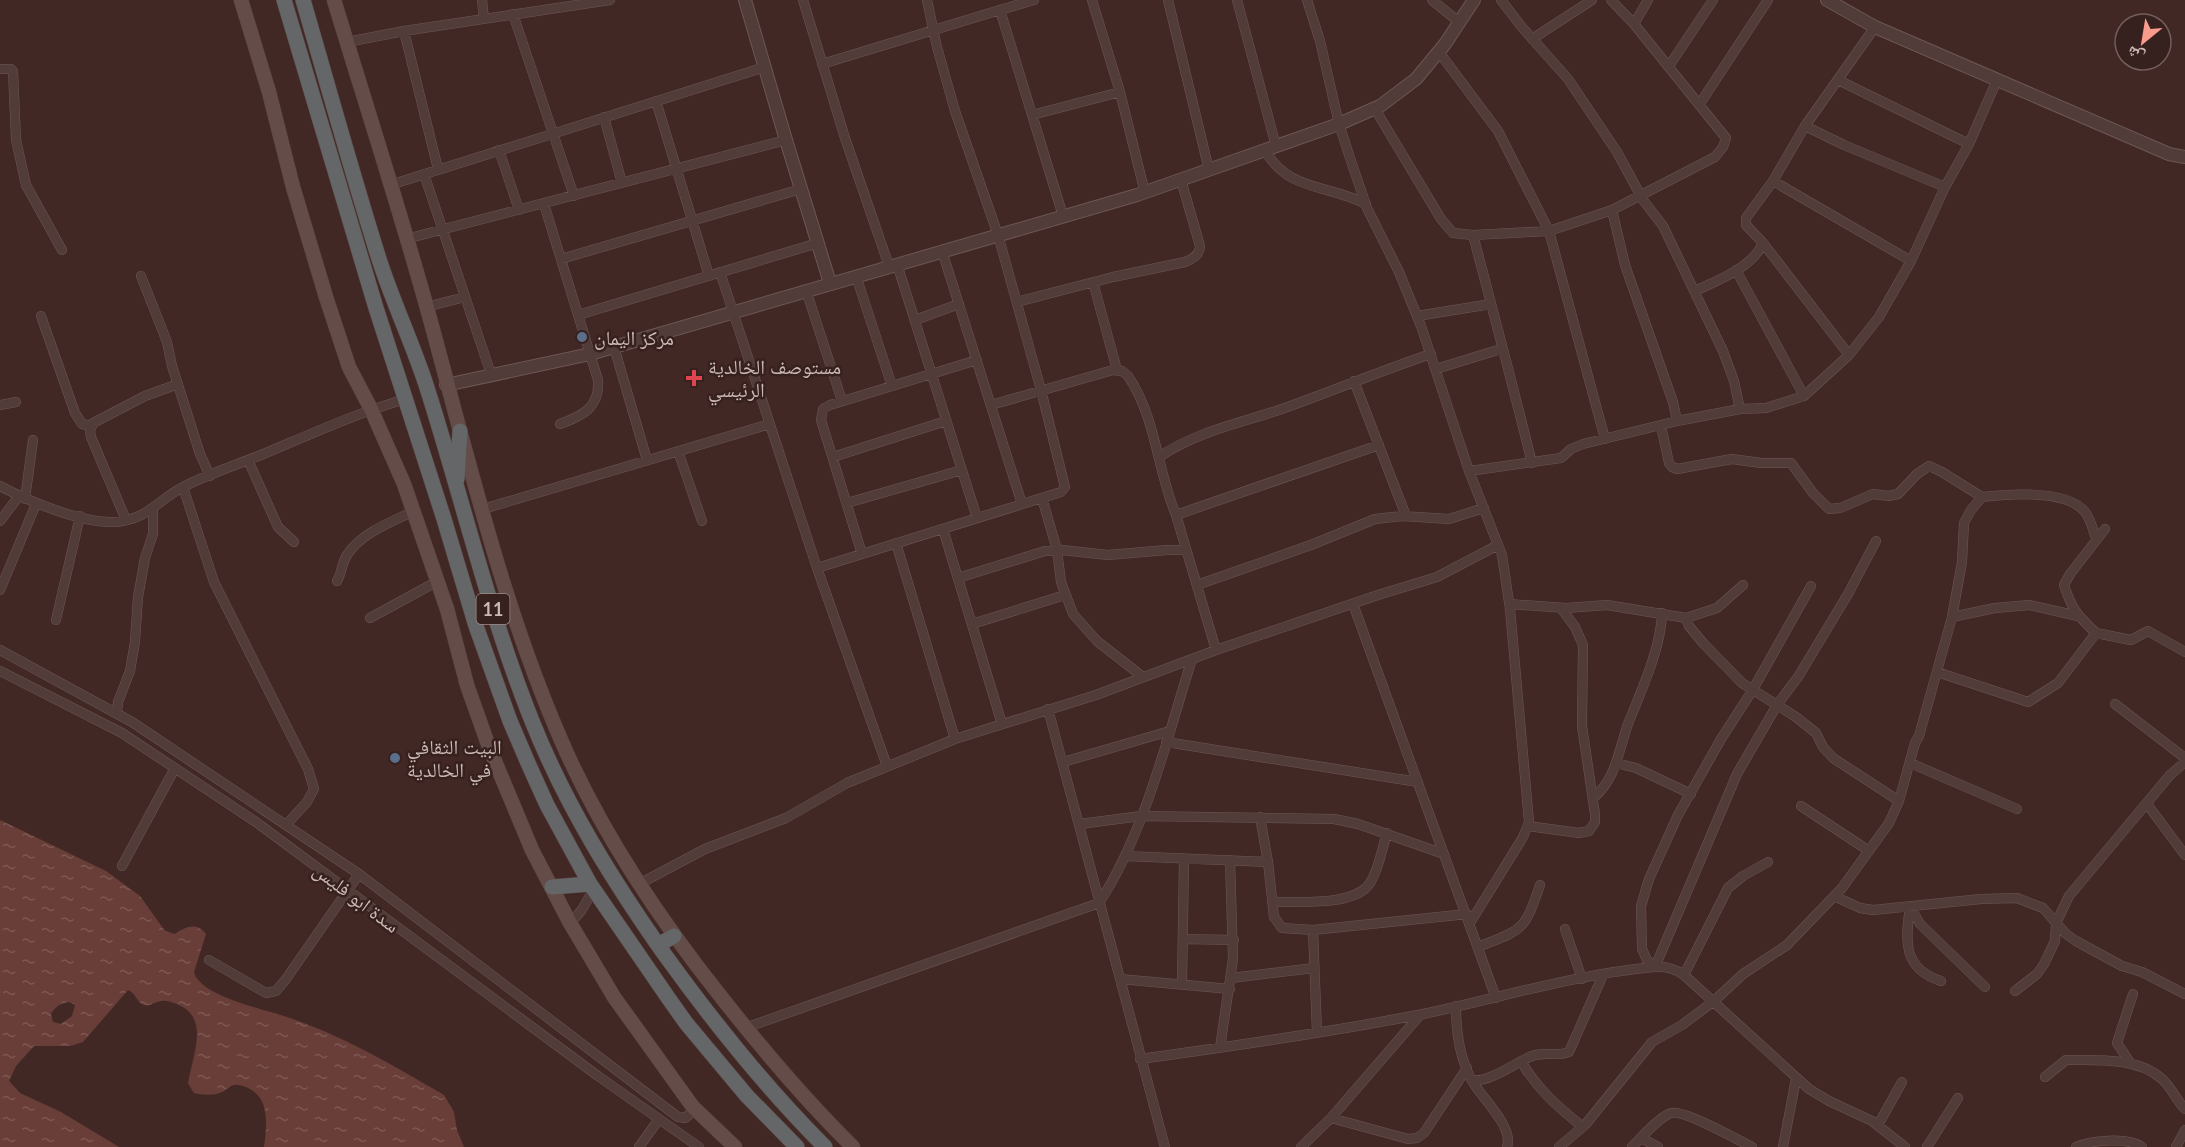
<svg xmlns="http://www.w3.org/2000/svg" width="2185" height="1147" font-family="Lato,'Noto Naskh Arabic',sans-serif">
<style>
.water{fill:url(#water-ripples);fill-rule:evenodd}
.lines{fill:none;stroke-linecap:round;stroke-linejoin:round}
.minor-casing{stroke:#6c5754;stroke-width:10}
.tertiary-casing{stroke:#6c5754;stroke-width:14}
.secondary-casing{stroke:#5b4643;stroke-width:15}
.trunk-casing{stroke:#594441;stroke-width:16}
.minor{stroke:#513c3a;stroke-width:9}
.tertiary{stroke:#513c3a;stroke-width:12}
.secondary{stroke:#644c48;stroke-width:14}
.trunk{stroke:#646668;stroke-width:15}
.service-dot{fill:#5c6f8a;stroke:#37211e;stroke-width:2}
.health-dot{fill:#e0444e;stroke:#37211e;stroke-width:2}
.labels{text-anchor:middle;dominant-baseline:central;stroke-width:5;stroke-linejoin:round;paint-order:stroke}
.shield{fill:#37211e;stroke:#9f8b88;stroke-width:1.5}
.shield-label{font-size:18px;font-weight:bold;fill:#cbb9b6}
.poi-label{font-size:20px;fill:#cbb9b6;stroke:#37211e;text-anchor:start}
.street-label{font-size:20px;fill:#cbb9b6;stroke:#37211e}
</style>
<defs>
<pattern id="water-ripples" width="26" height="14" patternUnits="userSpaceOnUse" patternTransform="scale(1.5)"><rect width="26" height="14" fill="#693e39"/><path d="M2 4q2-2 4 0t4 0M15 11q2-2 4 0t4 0" fill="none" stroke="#7d5853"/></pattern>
</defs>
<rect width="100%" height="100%" fill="#422825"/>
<path class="water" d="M 0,820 L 106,871 L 140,896 L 165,931 L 175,934 C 186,926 197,922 206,934 L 194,972 C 199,994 254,1007 274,1013 C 335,1031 389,1063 444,1095 L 454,1112 L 457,1130 L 464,1147 L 264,1147 C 267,1126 270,1098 248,1088 C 243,1086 239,1084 234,1085 C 229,1086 226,1090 222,1092 C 213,1096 203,1095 194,1093 L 188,1083 C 194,1050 213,1011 167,1001 C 157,999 151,1007 144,1005 C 137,1003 136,993 128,990 L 83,1042 L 70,1046 L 34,1046 L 16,1066 L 9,1081 L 20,1093 L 61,1112 L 119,1147 L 0,1147 ZM 69,1002 L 75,1005 L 72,1016 L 61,1024 L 53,1022 L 51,1014 C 55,1007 60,1003 69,1002 Z"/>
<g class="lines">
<defs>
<path id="minor" d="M 482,0 L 484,19
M 803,0 L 845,138 L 889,266
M 1034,0 L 1000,10 L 1063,216
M 1092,0 L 1120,92 L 1145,193
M 1168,0 L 1209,170
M 1237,0 L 1276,146
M 1307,0 L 1320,41 L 1339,124 L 1351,161 L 1367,208 L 1399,272 L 1421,326 L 1469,471 L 1502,555 L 1510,609 L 1529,822 L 1523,837 L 1470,923
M 1432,0 L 1459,22
M 1501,0 L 1521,26 L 1568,79 L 1617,152 L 1643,200 L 1663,226 L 1723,351 L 1734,381 L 1740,409
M 513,14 L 574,196
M 1634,24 L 1648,0
M 404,31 L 438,169
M 1532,39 L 1592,0
M 347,42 L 404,31 L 610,0
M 1439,52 L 1498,131 L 1549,231 L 1473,235 C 1493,311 1513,386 1532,463
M 822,64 L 1003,9
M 1669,66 L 1713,0
M 0,69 L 11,69 L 13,71 L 16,140 L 26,185 L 62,250
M 1838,80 L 1969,144
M 656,101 L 709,276
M 1699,105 L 1768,0
M 1375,109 L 1441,219 L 1453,233 L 1473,235
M 1032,115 L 1120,92
M 604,117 L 622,183
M 1805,126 L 1844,145 L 1945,187
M 499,150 L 519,210
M 1265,150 C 1288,192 1328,184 1366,204
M 424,174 L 491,374
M 1773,181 L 1911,261
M 390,185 L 765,67
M 544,204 L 598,380 C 600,408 582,416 560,424
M 1612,210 L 1625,265 L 1673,402 L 1677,421
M 406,239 L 786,140
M 942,251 L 1022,504
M 561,259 L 801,189
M 897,264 L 977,518
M 1736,270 L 1804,396
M 720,272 L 817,568 L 887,766
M 141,276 L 167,342 L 172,366 L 200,454 L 210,476
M 856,276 L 892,386
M 1093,282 L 1117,370
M 806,290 L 842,401
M 1695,291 C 1718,280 1752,268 1763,243
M 1017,302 L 1113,277 L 1185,262 C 1193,259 1200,255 1200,246 L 1181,180
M 426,307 L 465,297
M 578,315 L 818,243
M 41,316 L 75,413 L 82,424 L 92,426
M 1417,316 L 1491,304
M 915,320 L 959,304
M 614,347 L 647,460
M 1849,355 L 1763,243 L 1746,225 L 1746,218 L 1773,181 L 1805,126 L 1875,27
M 1436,369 L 1501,349
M 1354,381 L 1406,516
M 0,405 L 16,402
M 991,405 L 1113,370 L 1122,371 L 1128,376 C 1156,417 1157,470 1176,515 L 1216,650
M 1661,426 L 1669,463 L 1672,467 L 1677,469 L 1732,459 L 1761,463 L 1791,463 L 1813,493 L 1829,509 L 1840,508 L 1873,494 L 1889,496 L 1898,494 L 1917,474 L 1929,466 L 1942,472 L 1982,497
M 1605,439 L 1549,231 L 1612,210 L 1715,157 L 1723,147 L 1726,138 L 1634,24 L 1611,0
M 678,451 L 702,521
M 833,457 L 946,421
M 1159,457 C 1196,432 1237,424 1279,410 C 1330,392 1380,371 1431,354
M 248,460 L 278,527 L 294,542
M 1469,471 L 1561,458 L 1571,449 L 1583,444 L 1677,421 L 1740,409 L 1766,408 L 1804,396 L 1849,355 L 1879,317 L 1911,261 L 1945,187 L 1969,144 L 1997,80
M 0,486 C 28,501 81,523 113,522 C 147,521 158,499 185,486 C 209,474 236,465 261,455 C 309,435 356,413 406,399
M 183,487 L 214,582 L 308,769 L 314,789 L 307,802 L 286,825
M 1042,498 L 1057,550 L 1061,582 L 1073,614 L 1097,641 L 1143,677
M 25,499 L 33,440
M 847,503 L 962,470
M 483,509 L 770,424
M 1176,515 L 1379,445
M 126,520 L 91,437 L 90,431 L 93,423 L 145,396 L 178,384
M 0,521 L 19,496
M 943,529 L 1002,724
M 896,543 L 955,739
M 862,554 L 821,420 L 823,409 L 830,405 L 977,360
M 817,568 L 1061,492 L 1065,487 L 1041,390 L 998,235 L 955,111 L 937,47 L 927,0
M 958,578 L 1045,551 L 1062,550 L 1108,555 L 1167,550 L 1186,550
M 337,581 C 342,573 342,562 347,555 C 361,533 391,522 414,511
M 1197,585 L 1311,545 L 1375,519 L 1402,516 L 1449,519 L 1484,508
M 1811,586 L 1752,691 L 1721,739 L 1678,815 L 1649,879 L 1641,906 L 1642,949 L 1647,960 L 1655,967 L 1737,774 L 1777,705 L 1798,677 L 1848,594 L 1876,541
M 0,590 L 36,504
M 1353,604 L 1496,998
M 1509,604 L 1566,608 L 1607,605 L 1686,618 L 1717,608 L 1743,585
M 1952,617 L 1995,608 L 2029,605 L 2078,616
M 370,618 L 438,581
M 1686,618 L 1689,626 L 1703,643 L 1742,683 L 1796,717 L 1816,733 L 1823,747 L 1833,758 L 1899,801
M 56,620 L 80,516
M 972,624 L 1065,595
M 2096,633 L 2131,640 L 2148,631 L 2185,652
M 0,650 L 132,722 L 359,874 L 678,1117 L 685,1118 L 690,1114 L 693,1107
M 0,671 L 122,733 L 256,822 L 598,1076 L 699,1147
M 1937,672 L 2028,702 L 2058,683 L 2096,633 C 2078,616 2072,610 2064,585 L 2070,574 L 2105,529
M 2115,704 L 2185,758
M 1048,709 L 1165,1147
M 117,713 L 118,702 L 130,671 L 135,642 L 138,597 L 145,558 L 153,534 L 153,509
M 1166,742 L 1418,782
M 1063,762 L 1170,731
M 1616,763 L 1636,768 L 1691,794
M 1910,763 L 2017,809
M 1593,798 C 1616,780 1619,749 1628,724 C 1641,691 1661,649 1662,613
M 2147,804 L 2185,855
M 1801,806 L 1869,851
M 1260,817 L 1268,862 L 1274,917 L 1282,928 L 1313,930 L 1467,914
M 1080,824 L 1141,816 L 1334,819 L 1358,824 L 1444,854
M 1528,826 L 1579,833 L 1589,831 L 1595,822 L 1595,814 L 1582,726 L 1583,645 L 1575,627 L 1561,608
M 1125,856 L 1268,862
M 122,866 L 175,768
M 639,884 L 705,849 L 786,818 L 847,783 L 955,739 L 1096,695 L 1216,650 L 1378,595 L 1437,577 L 1498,545
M 1834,896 L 1860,908 L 1873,910 L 1981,899 L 2017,898 L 2043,908 L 2066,934 L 2076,941 L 2122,966 L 2142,972 L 2185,994
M 1272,902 C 1298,901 1355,907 1370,883 C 1379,869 1382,849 1387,833
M 570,923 L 581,911 L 594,889
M 1565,929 L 1582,979
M 1313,930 L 1317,1032
M 1184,939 L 1234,940
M 1478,947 C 1523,929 1524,932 1540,885
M 209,960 L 266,993 L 276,991 L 286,979 L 359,874
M 1684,975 L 1728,888 L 1743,876 L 1768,862
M 1231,978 L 1314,968
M 1120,979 L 1230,989
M 1941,981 C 1903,969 1905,941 1910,907 L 1920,924 L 1985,987
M 1182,984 L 1184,859
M 2015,991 L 2037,974 L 2044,964 L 2055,941 L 2056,923 L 2069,896 L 2170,775 L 2185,762
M 1456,1006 C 1456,1030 1460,1058 1471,1079 C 1481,1098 1514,1126 1507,1147
M 745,1028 L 1099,903 C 1145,833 1167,738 1192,659
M 1220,1048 L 1233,959 L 1230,860
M 1140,1059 C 1235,1046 1330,1032 1423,1014 C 1499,998 1577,974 1654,967 C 1666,966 1675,969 1684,975 L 1809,1089 L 1829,1101 L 1872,1121 L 1905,1147
M 1521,1061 C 1536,1088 1559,1108 1583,1127
M 2131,1064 L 2117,1043 L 2133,994
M 2045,1077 L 2066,1060 C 2097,1060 2138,1057 2162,1079 C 2172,1088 2176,1100 2185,1109
M 1472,1080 C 1489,1083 1516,1062 1532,1056 C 1545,1051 1558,1057 1569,1052 L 1603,975
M 1331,1118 L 1408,1139 L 1417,1138 L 1424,1133 L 1467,1068
M 1878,1125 L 1902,1082
M 1641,1138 L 1658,1147
M 639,1147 L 659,1119
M 1301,1147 L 1331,1118 L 1421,1014
M 1559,1147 L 1585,1125 L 1652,1042 L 1682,1025 L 1714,1001 L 1743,974 L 1787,945 L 1842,888 L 1889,823 L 1899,801 L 1915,743 L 1919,736 L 1952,617 L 1962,562 L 1964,523 L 1971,510 L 1982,497 C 2009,494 2067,489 2085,512 C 2090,518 2093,530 2096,538
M 1632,1147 C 1641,1138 1659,1117 1671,1113 C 1683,1109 1738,1140 1752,1147
M 1783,1147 L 1796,1079
M 1927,1147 L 1958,1098
M 2076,1147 C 2091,1140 2128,1137 2142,1147
M 2176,1147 L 2185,1130"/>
<path id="tertiary" d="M 745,0 L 786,140 L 830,283
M 1827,0 L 1875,27 L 2169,154 L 2185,157
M 446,385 L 590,354 L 1137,195 L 1339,124 L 1380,106 L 1416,79 L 1445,44 L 1474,0"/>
<path id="secondary" d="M 241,0 L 269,92 L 293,187 L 326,297 L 349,367 L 371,409 L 404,484 L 447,609 L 467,685 L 489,747 L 532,850 L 570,923 L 614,997 L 693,1107 L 735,1147
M 334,0 C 365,102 398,204 427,308 C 469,460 504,616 570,760 C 610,846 663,924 722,998 C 763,1050 806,1101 853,1147"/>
<path id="trunk" d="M 284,0 L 376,308 L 444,519 L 476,626 L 510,721 L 528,763 L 547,805 L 590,884 L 669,999 L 686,1023 L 747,1096 L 797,1147
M 303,0 C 328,86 352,173 379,259 C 393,303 414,346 428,391 C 463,501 489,614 532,721 C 566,806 613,881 665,955 C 714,1023 766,1088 825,1147
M 457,479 L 460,431
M 552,887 L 590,884
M 658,945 L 674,936"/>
</defs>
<use href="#minor" class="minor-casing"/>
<use href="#tertiary" class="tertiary-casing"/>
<use href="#secondary" class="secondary-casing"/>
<use href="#trunk" class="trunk-casing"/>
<use href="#minor" class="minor"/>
<use href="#tertiary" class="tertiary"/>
<use href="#secondary" class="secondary"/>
<use href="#trunk" class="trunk"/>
</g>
<g class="service-dot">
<circle cx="582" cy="337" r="6"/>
<circle cx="395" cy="758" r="6"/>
</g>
<path class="health-dot" d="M691 369h6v6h6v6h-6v6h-6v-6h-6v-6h6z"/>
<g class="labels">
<rect class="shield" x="476.5" y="594" width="33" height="30" rx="4.5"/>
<g class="shield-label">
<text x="493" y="609">11</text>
</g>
<g class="poi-label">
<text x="594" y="337">مركز اليمان</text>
<text x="708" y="366">مستوصف الخالدية<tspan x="708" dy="23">الرئيسي</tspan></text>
<text x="407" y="746">البيت الثقافي<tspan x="407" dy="23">في الخالدية</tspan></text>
</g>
<g class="street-label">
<text transform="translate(357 897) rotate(37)">سدة ابو فليس</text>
</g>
</g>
<g transform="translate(2143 42) rotate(210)"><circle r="28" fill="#37211e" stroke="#725e5b" stroke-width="1.5"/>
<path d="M0-4.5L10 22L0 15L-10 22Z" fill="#fa9c8d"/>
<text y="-9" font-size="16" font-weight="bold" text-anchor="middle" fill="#cbb9b6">ش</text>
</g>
</svg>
